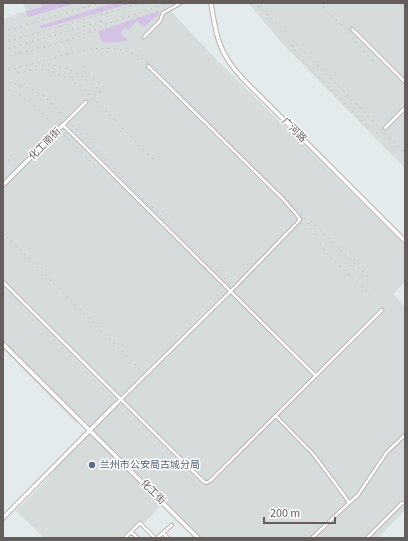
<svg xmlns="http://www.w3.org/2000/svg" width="408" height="541" font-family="'Source Sans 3','Noto Sans SC',sans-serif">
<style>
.industrial{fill:#d6dbdc}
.green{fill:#d3c2e3}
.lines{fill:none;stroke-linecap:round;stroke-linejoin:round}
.minor-casing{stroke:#b8b3b1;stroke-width:4.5}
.tertiary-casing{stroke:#b8b3b1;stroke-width:5.5}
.minor{stroke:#fff;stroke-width:2.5}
.tertiary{stroke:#fff;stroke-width:3.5}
.rail{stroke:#b4b2b2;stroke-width:1;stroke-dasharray:1 5;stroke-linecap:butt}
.service-dot{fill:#5c6f8a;stroke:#fff;stroke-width:1.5}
.labels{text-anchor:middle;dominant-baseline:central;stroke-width:3;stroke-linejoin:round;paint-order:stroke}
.street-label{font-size:10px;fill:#645d5c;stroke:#fff}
.service-label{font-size:10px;fill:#4e5e75;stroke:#fff;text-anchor:start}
</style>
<rect width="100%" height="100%" fill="#e4ebed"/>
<path class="industrial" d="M 23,3 L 179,3 L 167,7 L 214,57 L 405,245 L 405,282 L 393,294 L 405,307 L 405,510 L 378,538 L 199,538 L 163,503 L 143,524 L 139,521 L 124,536 L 126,538 L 44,538 L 16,511 L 37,490 L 90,430 L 121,460 L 82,418 L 76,423 L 3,349 L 3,19 L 26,11 Z
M 248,3 L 405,3 L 405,168 L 283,44 Z"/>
<path class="green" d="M 41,3 L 76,3 L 29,17 L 26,11 L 42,7 Z
M 113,3 L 132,3 L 41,29 L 40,26 Z
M 159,11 L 158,15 L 144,27 L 137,21 L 128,30 L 125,28 L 120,33 L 128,40 L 112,43 L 102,42 L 98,31 Z"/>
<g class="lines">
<defs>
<path id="minor" d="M 352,29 L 405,82
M 144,37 L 160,21 L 163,13 L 181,3
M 86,102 L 63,125 L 316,376
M 385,128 L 405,108
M 3,282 L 203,481 L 206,483 L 210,481 L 382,310
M 116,404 L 231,291 L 300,220 L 297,215 L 282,198 L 148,66
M 276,416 L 314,455 L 344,495 L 349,503 L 312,538
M 349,503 L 358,495 L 387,452 L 405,435
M 131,532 L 138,538
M 163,533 L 168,538
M 125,538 L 140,523 L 155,538
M 157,538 L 172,525
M 367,538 L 402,503 L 405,503"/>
<path id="tertiary" d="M 211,3 C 216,36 219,54 243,79 L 405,241
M 3,185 L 63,125
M 3,344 L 198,538
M 3,518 L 116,404"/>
</defs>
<use href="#minor" class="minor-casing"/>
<use href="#tertiary" class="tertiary-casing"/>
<use href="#minor" class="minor"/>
<use href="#tertiary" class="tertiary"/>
<path class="rail" d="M 253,3 L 262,9 L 405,153
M 319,3 L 344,27 L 358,45 L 375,63
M 3,32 L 99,3
M 288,41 L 307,65 L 368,127
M 3,43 L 141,3
M 3,50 L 106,20
M 3,57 L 46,47 L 86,34 L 104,25 L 167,3
M 42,65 C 65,64 85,76 101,92
M 84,71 L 106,88
M 3,72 C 15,68 27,65 39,62 C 66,55 93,44 121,50 C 132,52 140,58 150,63 L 301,213 L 327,254 L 374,298
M 18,72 L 39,69 L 49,70 L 69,79 L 85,90 L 153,159
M 3,83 C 18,83 33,88 45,97 L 147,202 L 230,284
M 3,88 L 13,91 L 33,104 L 94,165
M 3,157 L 13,162
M 311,221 L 371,280
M 3,233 L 142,371"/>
</g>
<circle class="service-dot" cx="92" cy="465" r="4"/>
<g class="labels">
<g class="street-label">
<text transform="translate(294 130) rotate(45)">广河路</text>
<text transform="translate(45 144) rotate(-45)">化工南街</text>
<text transform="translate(153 492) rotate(45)">化工街</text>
</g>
<g class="service-label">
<text x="100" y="465">兰州市公安局古城分局</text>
</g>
</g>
<rect width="408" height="541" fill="none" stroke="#645d5c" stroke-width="8"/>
<path d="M264 517v6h71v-6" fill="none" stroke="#645d5c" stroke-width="2"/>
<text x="270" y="517" font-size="12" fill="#645d5c" stroke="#ffffff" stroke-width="3" paint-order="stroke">200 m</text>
</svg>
